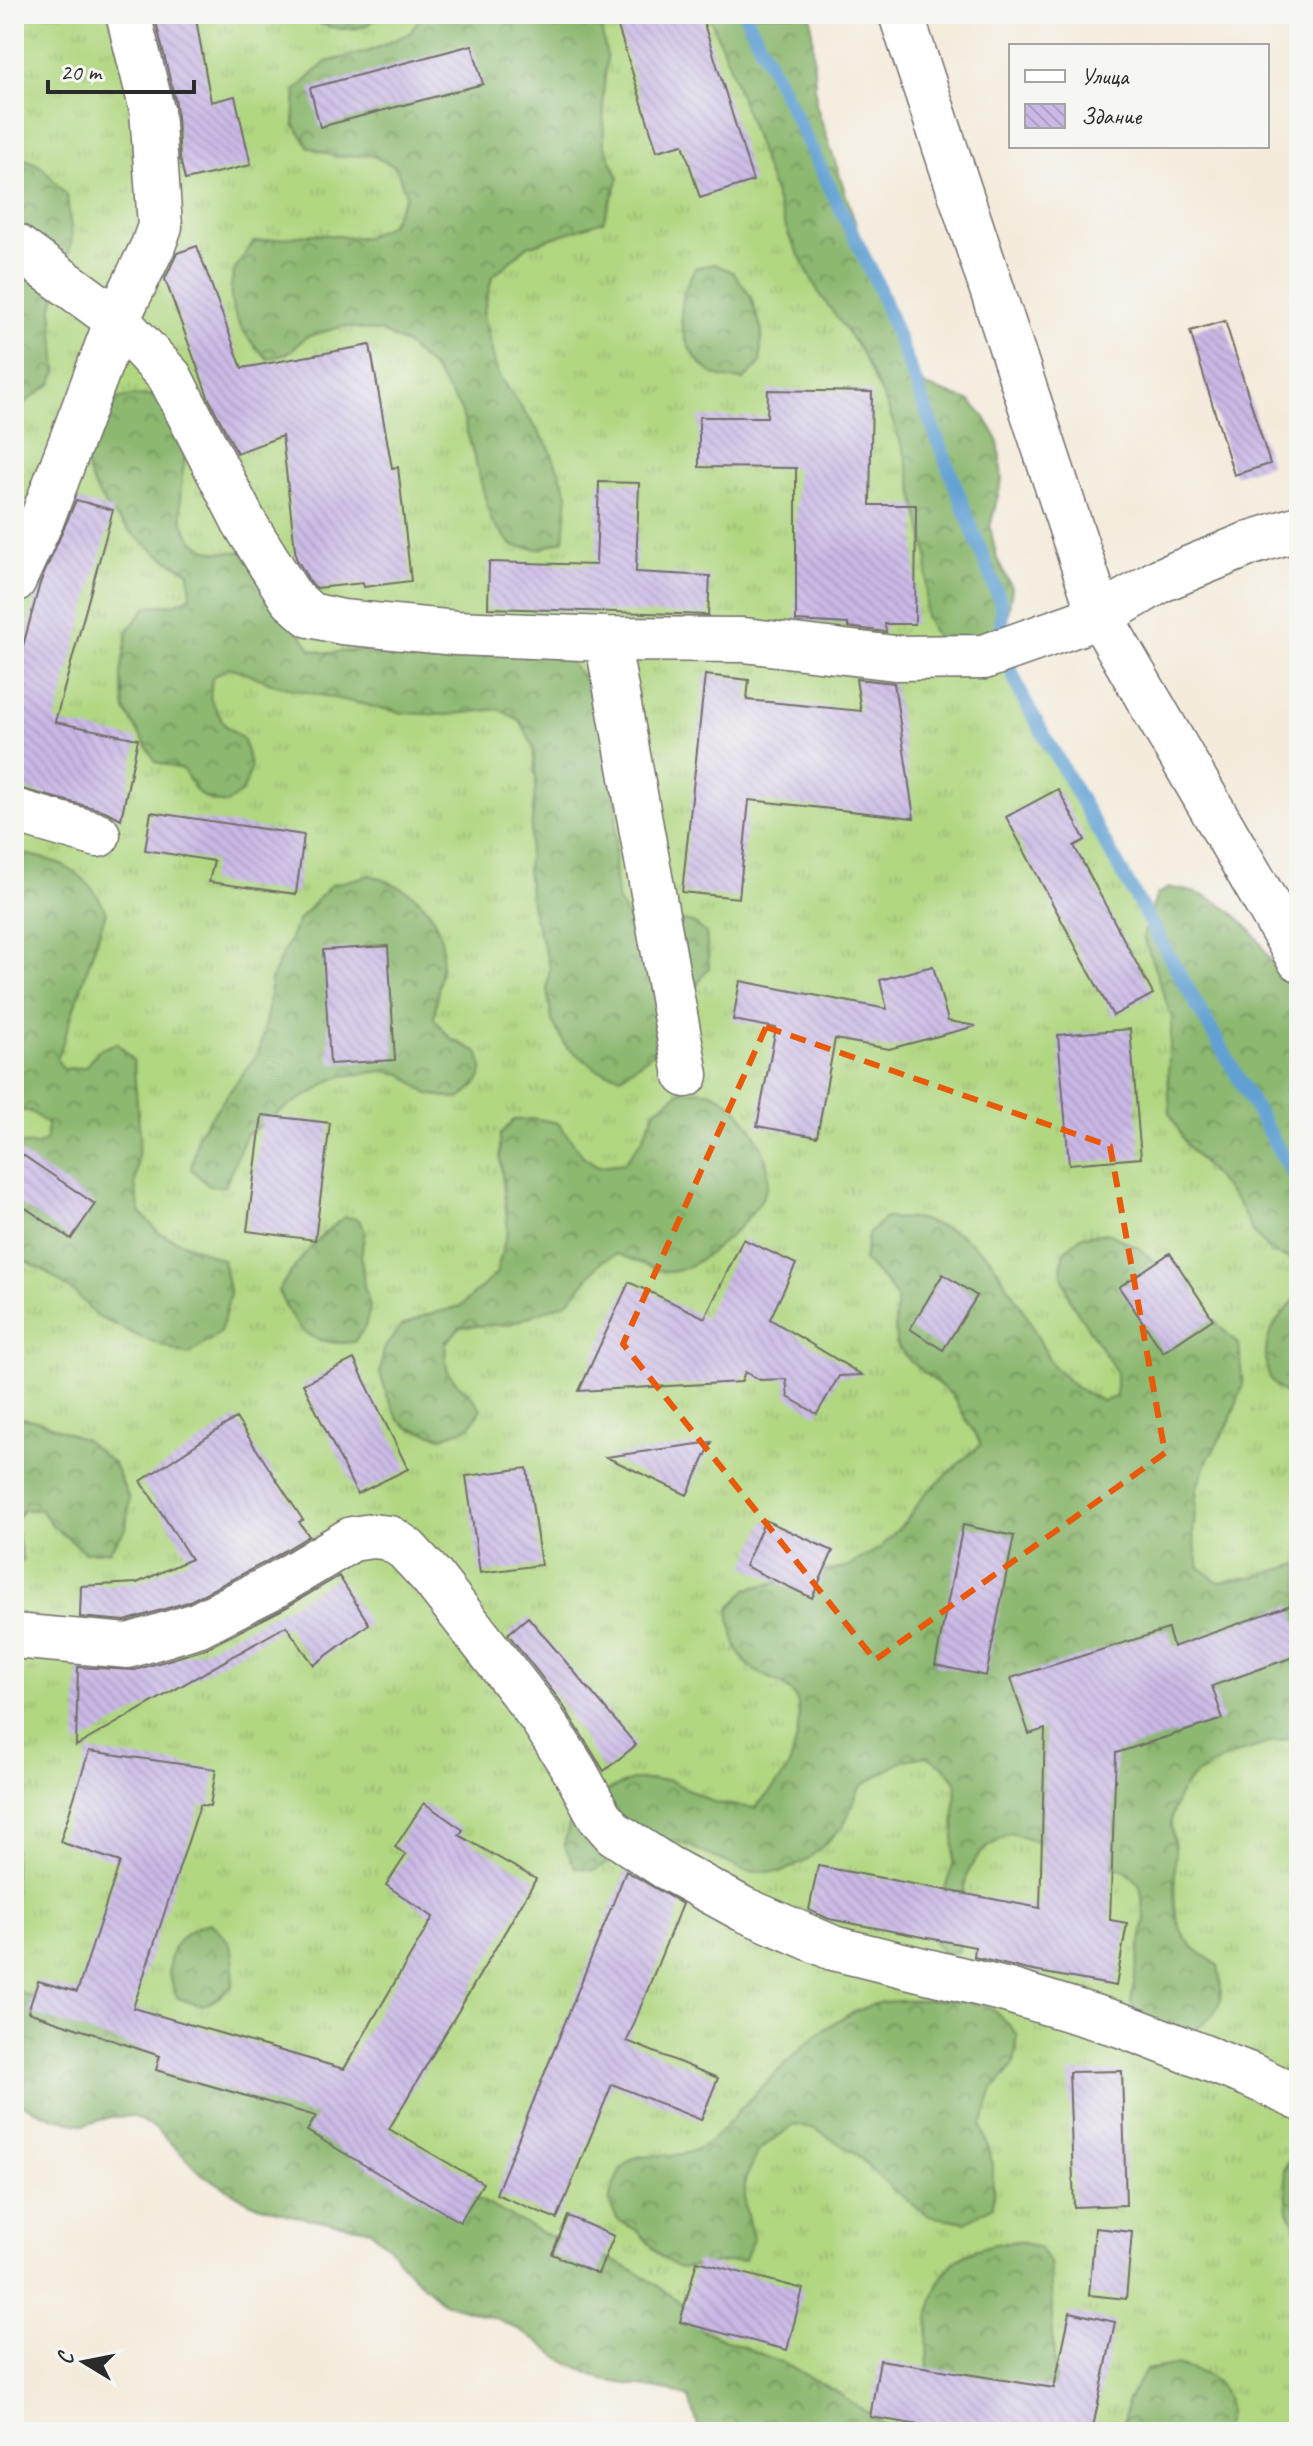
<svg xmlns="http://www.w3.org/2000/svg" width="1313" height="2446" font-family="Caveat,sans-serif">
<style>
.grass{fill:url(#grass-tufts);stroke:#6e8156;stroke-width:2}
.forest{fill:url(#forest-crowns);stroke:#5c724d;stroke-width:2}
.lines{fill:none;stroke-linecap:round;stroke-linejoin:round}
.stream{stroke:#61a0d3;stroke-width:14}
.building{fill:url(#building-back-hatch)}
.minor-casing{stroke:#716e69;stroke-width:47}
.minor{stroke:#fff;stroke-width:44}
.marked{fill:none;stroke:#e8590c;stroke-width:6;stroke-dasharray:16 10;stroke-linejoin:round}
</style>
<defs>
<pattern id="grass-tufts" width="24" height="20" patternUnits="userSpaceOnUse" patternTransform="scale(2)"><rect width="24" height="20" fill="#b1d781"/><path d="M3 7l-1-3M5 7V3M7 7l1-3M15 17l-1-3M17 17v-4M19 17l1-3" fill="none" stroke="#98b970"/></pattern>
<pattern id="forest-crowns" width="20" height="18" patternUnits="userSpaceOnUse" patternTransform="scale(2)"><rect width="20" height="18" fill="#8cb86f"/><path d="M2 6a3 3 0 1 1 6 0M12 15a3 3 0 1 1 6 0" fill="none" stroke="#73965b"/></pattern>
<pattern id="building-back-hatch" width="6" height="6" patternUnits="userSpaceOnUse" patternTransform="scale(2)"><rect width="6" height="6" fill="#c9b8e5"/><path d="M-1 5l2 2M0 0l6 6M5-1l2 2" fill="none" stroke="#ad9ec5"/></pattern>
</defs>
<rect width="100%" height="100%" fill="#f6f6f2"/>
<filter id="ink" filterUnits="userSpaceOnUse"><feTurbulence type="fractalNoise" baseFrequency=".0125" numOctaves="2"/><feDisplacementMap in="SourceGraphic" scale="16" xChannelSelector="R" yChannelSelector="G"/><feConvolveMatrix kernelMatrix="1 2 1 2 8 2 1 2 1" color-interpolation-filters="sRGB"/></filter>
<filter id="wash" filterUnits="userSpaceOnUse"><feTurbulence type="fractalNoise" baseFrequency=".006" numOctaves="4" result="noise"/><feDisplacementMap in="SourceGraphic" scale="32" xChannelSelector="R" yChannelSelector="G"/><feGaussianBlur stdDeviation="1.8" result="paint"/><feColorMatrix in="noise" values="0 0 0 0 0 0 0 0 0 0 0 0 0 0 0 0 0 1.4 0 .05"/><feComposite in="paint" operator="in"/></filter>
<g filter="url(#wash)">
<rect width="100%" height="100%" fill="#f4ebdc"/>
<path class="grass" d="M 14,14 L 745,14 L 876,281 L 1001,603 L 1002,649 L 1023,698 L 1299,1185 L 1299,2432 L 841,2432 L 14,2015 Z"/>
<path class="forest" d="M 310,14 L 381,14 C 362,35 335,31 312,20 Z
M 422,14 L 598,14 L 607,57 L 603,95 L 604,145 L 619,178 L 603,221 L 528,246 L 492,277 L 483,315 L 498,375 L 548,445 L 568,494 L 564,540 L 540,549 L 513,546 L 492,522 L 461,410 L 434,370 L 406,344 L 382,332 L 344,326 L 306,337 L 287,354 L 268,359 C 243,337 220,302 236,268 C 241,259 248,250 254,242 L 314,234 L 364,238 L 390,225 L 406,195 L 396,167 L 371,155 L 336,157 L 309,147 L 294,124 L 296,90 L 326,62 L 370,51 L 410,33 Z
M 708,14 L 811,14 L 816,104 L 890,328 L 903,359 L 925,386 L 970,401 L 984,416 L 998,440 L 1002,479 L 990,527 L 997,559 L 1012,588 L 1007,620 L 981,636 L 937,639 L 925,617 L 928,557 L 906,458 L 887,405 L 860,350 L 819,293 L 789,236 L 728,61 Z
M 14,153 L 42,167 L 67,196 L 72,239 L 62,280 L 52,308 L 57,371 L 51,384 L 27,401 L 14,415 Z
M 714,264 L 733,272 L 750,295 L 762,331 L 760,363 L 744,380 C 735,379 721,379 713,374 C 676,347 673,305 695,268 Z
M 156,395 L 188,443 C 182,477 166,536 211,551 C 220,554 233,551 243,552 L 312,650 L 328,653 L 368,650 L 410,625 L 548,639 L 583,677 L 611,715 L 618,776 L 614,871 L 618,902 L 632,924 L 650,928 L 670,919 L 693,923 L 706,933 L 709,967 L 652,1054 L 621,1076 L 598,1070 L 566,1046 L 552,1021 L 547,989 L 550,967 L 532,910 L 527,870 L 536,781 L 533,746 L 520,720 L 498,709 L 447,715 L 403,713 L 279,686 L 230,667 L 212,677 L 210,698 L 224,724 L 244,740 L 251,769 L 243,791 L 226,804 C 201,800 195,793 184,770 L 156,762 L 125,710 L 121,673 L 128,630 L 147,606 L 174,604 L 191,596 L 189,572 C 148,551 79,499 86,446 C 87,440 91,433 93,428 C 106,394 124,396 156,395 Z
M 14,853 C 56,857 89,872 106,912 L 57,1060 L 64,1069 L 85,1067 L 98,1050 L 117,1043 L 133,1060 L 140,1135 L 135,1184 L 140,1212 L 159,1233 L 223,1260 L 230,1295 L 220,1333 L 188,1355 L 138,1336 L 98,1317 L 76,1294 L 45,1271 L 14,1255 L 14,1143 L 36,1146 L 46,1140 L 47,1124 L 30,1111 L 14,1111 Z
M 370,875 C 407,887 434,901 442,944 C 444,956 436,1002 434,1019 L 451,1039 L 478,1052 C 488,1077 479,1082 460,1099 L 428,1094 L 402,1074 L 383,1071 L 342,1076 L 327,1082 L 315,1092 L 296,1101 L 246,1135 L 225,1186 L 209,1186 L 191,1169 L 198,1134 L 259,1052 L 269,1004 L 271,979 L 299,919 L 331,885 Z
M 1169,888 C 1206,890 1237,910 1259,941 C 1274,964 1273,974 1299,988 L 1299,1274 L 1291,1259 L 1271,1253 L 1252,1231 L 1238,1203 L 1185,1143 L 1170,1113 L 1168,1073 L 1172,1018 L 1143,936 L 1157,894 Z
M 681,1091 C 690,1091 703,1089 712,1092 C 741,1103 775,1155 767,1186 C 761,1213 698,1272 669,1272 C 660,1272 628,1257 617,1254 L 602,1261 L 568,1302 L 510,1324 L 460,1327 L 446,1343 C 442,1389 463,1377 481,1409 L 470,1427 L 442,1437 L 409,1428 L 399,1420 L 387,1396 L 380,1373 L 384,1349 L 401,1326 L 424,1316 L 461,1306 L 496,1274 L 508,1229 L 500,1157 L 500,1135 L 514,1120 L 538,1119 L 558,1123 L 583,1156 L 598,1166 L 624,1163 L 642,1140 L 655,1111 Z
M 345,1217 L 358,1219 L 365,1231 L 361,1255 L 364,1286 L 370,1307 L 365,1327 L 354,1342 C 308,1347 296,1329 278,1291 C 296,1263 317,1236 345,1217 Z
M 885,1218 L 919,1219 L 958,1233 L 990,1258 L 1028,1318 L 1052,1365 L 1076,1388 L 1102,1401 L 1116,1397 L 1116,1371 L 1070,1300 L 1061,1271 L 1064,1251 L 1083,1236 L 1108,1233 L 1141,1249 L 1239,1345 L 1243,1386 L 1229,1423 L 1209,1457 L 1197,1487 L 1193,1534 L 1199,1567 L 1218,1582 L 1252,1577 L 1299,1564 L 1299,1738 C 1268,1740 1202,1762 1183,1788 C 1178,1795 1171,1814 1171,1823 C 1171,1831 1174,1839 1175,1847 C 1177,1878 1168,1909 1185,1937 C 1193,1950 1206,1957 1218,1965 C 1224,2003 1223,2012 1189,2033 L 1141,2022 L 1131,2002 L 1145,1917 L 1140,1885 L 1126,1871 L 1010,1833 C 1000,1840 986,1847 978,1856 C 956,1883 964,1919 958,1951 L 946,1954 L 933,1942 L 936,1915 L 953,1865 L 956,1781 L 943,1766 L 927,1756 L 904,1760 L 860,1787 L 843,1827 L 808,1859 L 782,1872 L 746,1871 L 677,1841 L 647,1841 L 593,1871 L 575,1867 L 564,1845 L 571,1817 L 611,1789 L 632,1780 L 669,1780 L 715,1803 L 755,1808 C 765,1797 776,1786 784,1775 C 794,1760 805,1713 795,1697 C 784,1679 757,1677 745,1662 C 734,1647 731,1627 729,1609 L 747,1589 L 846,1567 L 880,1548 L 905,1522 L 925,1494 L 981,1444 L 951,1394 L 910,1361 L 896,1344 L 895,1320 L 897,1299 L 888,1285 L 864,1261 L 868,1234 Z
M 1299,1293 L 1299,1395 C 1293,1394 1285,1393 1280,1390 C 1261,1376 1263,1342 1275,1324 C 1282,1313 1292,1305 1299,1293 Z
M 14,1417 L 39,1421 L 85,1440 L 114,1464 L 129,1499 L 126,1529 L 109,1551 L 85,1552 L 53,1526 L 40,1509 L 23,1510 L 14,1522 L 23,1560 L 14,1570 Z
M 210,1923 C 235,1942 235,1955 233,1985 C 211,2004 206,2012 177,1997 C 175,1990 170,1980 169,1973 C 168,1945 185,1928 210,1923 Z
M 14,1990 L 300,2105 L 542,2233 L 592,2251 L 641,2274 L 680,2302 L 702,2330 L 783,2363 L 839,2393 L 894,2432 L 700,2432 L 689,2398 L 671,2391 L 603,2380 L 558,2357 L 535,2339 L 498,2319 L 444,2303 L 411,2274 L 388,2246 L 369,2229 L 290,2215 L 249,2202 L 202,2174 L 155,2128 L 132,2116 L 111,2117 L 84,2125 L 52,2117 L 14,2101 Z
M 939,2000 C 982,2004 990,1999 1018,2036 L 1014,2065 L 993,2089 L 982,2126 L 993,2165 L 993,2206 L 966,2222 L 929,2216 L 892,2189 L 855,2153 L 815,2129 L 794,2125 L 759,2150 L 745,2180 L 745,2208 L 753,2239 L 745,2260 L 679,2268 L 662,2258 L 638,2231 L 618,2220 L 609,2202 C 627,2124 661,2175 706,2144 C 724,2131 737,2111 753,2096 C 787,2063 816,2027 861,2009 C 868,2007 876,2002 884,2002 C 902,2000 921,2001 939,2000 Z
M 1299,2144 L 1299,2235 L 1288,2210 L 1284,2168 Z
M 1017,2241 L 1039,2248 L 1050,2263 L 1057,2432 L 932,2432 C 930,2380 911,2280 968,2253 C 984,2245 1000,2243 1017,2241 Z
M 1175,2365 C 1198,2370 1225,2378 1228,2406 C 1229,2414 1225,2424 1224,2432 L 1123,2432 L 1127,2401 L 1146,2370 Z"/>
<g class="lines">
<path class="stream" d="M 745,14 L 876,281 L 1001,603 L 1002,649 L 1023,698 L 1299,1185"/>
</g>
<g id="blocks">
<path class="building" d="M 154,14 L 195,14 L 211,102 L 235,96 L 251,165 L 185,180 L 180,158 L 176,104 Z
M 614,14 L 701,14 L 753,181 L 700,198 L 683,144 L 657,151 Z
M 472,45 L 483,84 L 320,127 L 310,88 Z
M 197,246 L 242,368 L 370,345 L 392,468 L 398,467 L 411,581 L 364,587 L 363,583 L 317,588 L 310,582 L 296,558 L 282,436 L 237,453 L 209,399 L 165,279 L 177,253 Z
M 1225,321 L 1270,464 L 1234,475 L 1190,331 Z
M 768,390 L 872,392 L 870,505 L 916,505 L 915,624 L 885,624 L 886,632 L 848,627 L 848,624 L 796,621 L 796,468 L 699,467 L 699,417 L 767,417 Z
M 599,482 L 639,483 L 636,572 L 710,576 L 708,615 L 488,608 L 489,562 L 596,565 Z
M 76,500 L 113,510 L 55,722 L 138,739 L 121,819 L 105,811 L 14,787 L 14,679 L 40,583 Z
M 705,675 L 749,680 L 747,700 L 861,711 L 856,679 L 894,683 L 914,818 L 749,800 L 739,898 L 682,892 Z
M 1058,789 L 1085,840 L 1074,846 L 1153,994 L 1113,1016 L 1006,817 Z
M 151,812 L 304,835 L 296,894 L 209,882 L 214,861 L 145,850 Z
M 388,946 L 395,1060 L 330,1064 L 323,950 Z
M 933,966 L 948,1021 L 976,1026 L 889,1049 L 835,1039 L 817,1137 L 757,1126 L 776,1028 L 733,1020 L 740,981 L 887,1009 L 880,980 Z
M 1130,1029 L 1141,1158 L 1069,1164 L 1058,1035 Z
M 262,1115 L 330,1123 L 315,1240 L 247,1231 Z
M 14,1149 L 95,1204 L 71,1239 L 14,1200 Z
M 743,1239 L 796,1264 L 770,1319 L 862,1375 L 839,1376 L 817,1414 L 788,1397 L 786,1379 L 760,1380 L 745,1372 L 741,1382 L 579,1391 L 629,1282 L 705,1318 Z
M 1170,1253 L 1213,1319 L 1163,1352 L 1119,1287 Z
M 943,1274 L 977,1296 L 943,1350 L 910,1329 Z
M 354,1359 L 408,1469 L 357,1494 L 303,1384 Z
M 236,1418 L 303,1520 L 299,1522 L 309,1536 L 262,1564 L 188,1602 L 125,1621 L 80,1617 L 81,1586 L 137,1583 L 191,1559 L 141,1481 Z
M 712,1442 L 687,1495 L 606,1457 Z
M 527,1468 L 541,1565 L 480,1573 L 466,1476 Z
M 765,1520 L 833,1551 L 812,1598 L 745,1566 Z
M 963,1525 L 1014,1536 L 986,1676 L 935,1665 Z
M 339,1576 L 369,1624 L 314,1665 L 286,1626 L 76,1746 L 78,1667 L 135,1670 L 205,1649 L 285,1608 Z
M 1291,1605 L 1299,1627 L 1299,1655 L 1212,1686 L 1223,1719 L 1116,1753 L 1110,1920 L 1127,1923 L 1116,1986 L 1028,1970 L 974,1957 L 975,1947 L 829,1919 L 809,1910 L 818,1866 L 1040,1908 L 1045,1729 L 1029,1734 L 1011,1678 L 1168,1629 L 1173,1647 Z
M 528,1617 L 636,1745 L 604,1771 L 561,1702 L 508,1634 Z
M 89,1751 L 216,1769 L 210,1806 L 200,1805 L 133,2008 L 344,2069 L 433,1917 L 386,1885 L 406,1855 L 395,1847 L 424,1803 L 463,1830 L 459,1835 L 536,1879 L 389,2129 L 483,2183 L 460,2222 L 307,2131 L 316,2116 L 156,2070 L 160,2056 L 28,2012 L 38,1981 L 77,1992 L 120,1862 L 60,1842 Z
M 626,1871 L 682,1904 L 627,2041 L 718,2078 L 701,2120 L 612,2084 L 557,2219 L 496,2194 Z
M 1122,2071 L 1126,2205 L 1074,2207 L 1069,2072 Z
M 568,2216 L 614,2236 L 598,2274 L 552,2254 Z
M 1095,2228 L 1132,2232 L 1126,2299 L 1089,2295 Z
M 697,2261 L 803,2289 L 787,2350 L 680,2322 Z
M 1070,2312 L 1115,2322 L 1092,2432 L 963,2432 L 870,2417 L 880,2360 L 1054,2388 Z"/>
</g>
</g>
<g filter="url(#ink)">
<use href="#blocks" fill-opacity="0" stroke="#716e69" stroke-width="2"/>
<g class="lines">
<defs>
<path id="minor" d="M 901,14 L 1100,616 L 1299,959
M 14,245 L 117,320 L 170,377 L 244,522 L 291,598 L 310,615 L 342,622 L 456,633 L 607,639 L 744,640 L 895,658 L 984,657 L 1100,616 L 1161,580 L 1251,543 L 1299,528
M 14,580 L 42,519 L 117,320 L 153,246 L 160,226 L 152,110 L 128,14
M 607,639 L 686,1075
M 14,811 L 98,835
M 14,1636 L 128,1646 L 197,1625 L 274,1586 L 352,1539 L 372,1536 L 390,1538 L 406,1549 L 432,1577 L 540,1716 L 575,1771 L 600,1817 L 614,1833 L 666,1867 L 743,1909 L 833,1948 L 1009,1991 L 1121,2025 L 1250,2075 L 1299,2098"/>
</defs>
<use href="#minor" class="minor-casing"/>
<use href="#minor" class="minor"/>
</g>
</g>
<path class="marked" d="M 766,1027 L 1110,1146 L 1165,1453 L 875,1660 L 623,1344 Z"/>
<rect width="1313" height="2446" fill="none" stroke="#f6f6f2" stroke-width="48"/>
<rect x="1009" y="44" width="260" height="104" fill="#f6f6f2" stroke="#a5a5a2" stroke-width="2"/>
<rect x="1025" y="70" width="40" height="12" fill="#ffffff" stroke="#a5a5a2" stroke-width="2"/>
<text x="1081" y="84" font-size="24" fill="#2b2b2b">Улица</text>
<rect x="1025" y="104" width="40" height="24" fill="url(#building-back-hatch)" stroke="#a5a5a2" stroke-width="2"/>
<text x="1081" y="124" font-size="24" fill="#2b2b2b">Здание</text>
<g transform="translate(84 2362) rotate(280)" stroke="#f6f6f2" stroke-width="6" paint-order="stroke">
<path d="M0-6L14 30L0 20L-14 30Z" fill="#2b2b2b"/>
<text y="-12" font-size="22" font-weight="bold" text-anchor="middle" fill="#2b2b2b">С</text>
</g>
<path d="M48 80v12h146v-12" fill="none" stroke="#2b2b2b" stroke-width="4"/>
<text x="60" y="80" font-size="24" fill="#2b2b2b" stroke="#f6f6f2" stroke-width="6" paint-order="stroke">20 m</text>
</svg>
